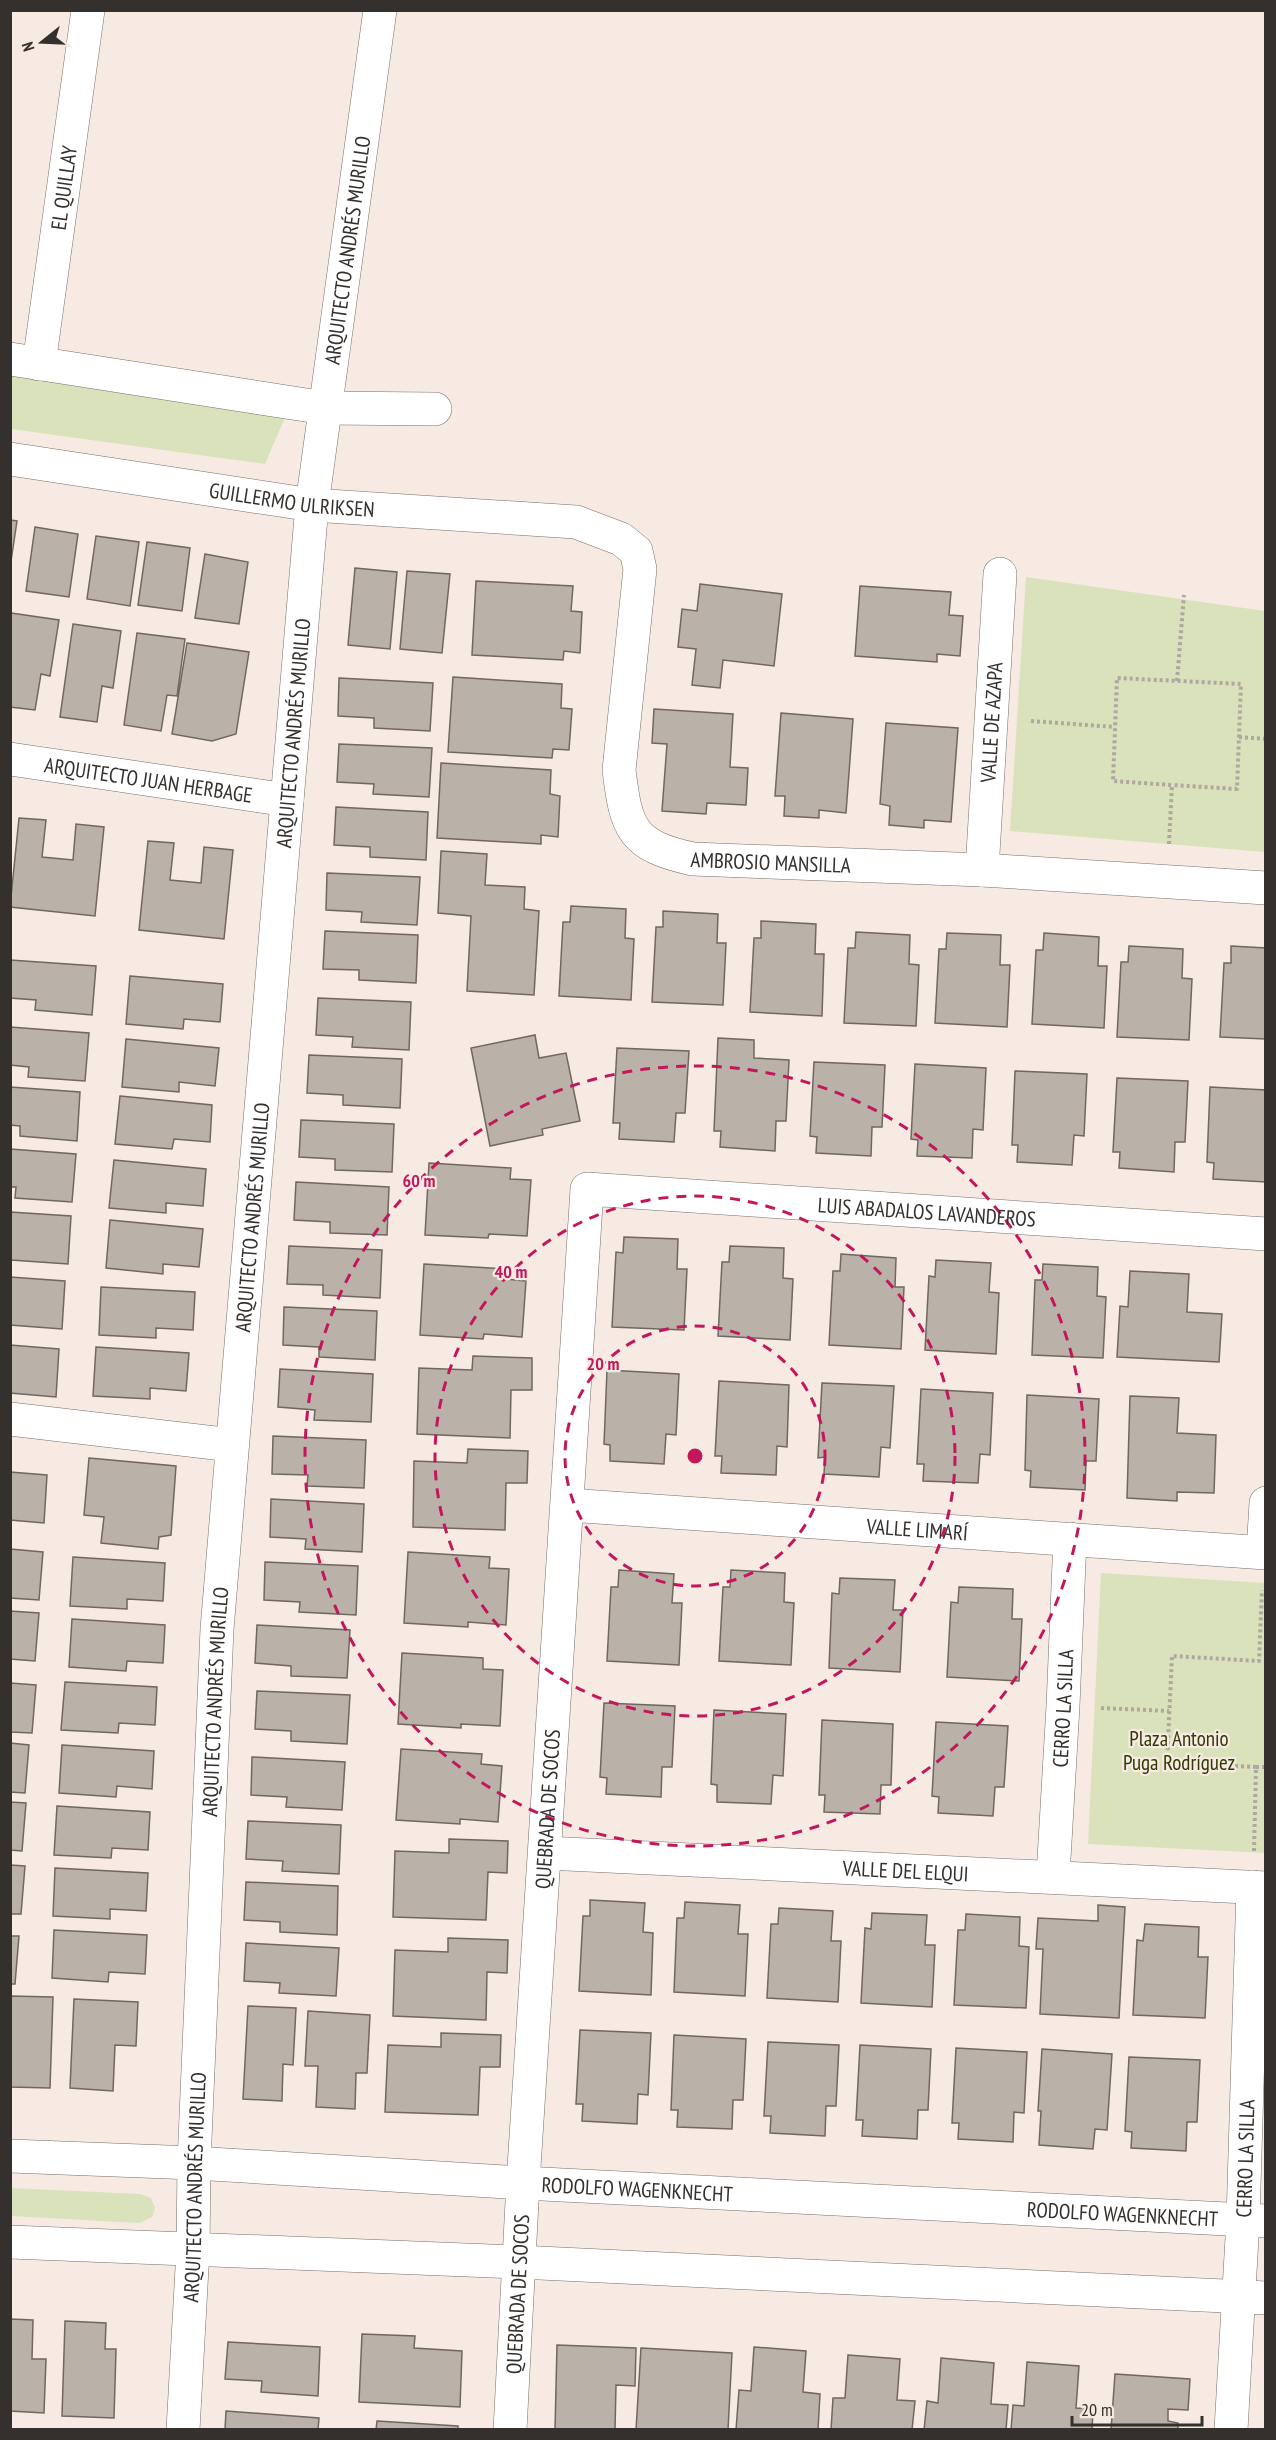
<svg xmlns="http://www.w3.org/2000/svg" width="1276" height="2440" font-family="'PT Sans Narrow',sans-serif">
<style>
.green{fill:#d9e2bb}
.building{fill:#bab2a9;stroke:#6f685f;stroke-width:1.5}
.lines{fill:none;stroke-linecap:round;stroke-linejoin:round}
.street-casing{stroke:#786e68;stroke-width:34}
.path{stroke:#b0a7a1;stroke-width:4;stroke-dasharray:3 3;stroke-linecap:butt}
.street{stroke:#fff;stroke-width:33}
.ring{fill:none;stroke:#c2185b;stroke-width:3;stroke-dasharray:10 8}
.labels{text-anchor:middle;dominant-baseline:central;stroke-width:4.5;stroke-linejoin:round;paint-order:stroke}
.street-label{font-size:21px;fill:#34302d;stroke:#f6eae3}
.park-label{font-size:21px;fill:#323903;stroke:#f6eae3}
.centre{fill:#c2185b;stroke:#f6eae3;stroke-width:3}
.ring-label{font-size:18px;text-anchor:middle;font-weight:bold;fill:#c2185b;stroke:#f6eae3;stroke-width:4.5;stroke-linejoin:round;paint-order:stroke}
</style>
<rect width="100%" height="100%" fill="#f6eae3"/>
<path class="green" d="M 10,373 L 286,415 L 265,464 L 11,429 Z
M 1026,577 L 1265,611 L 1265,852 L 1010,831 Z
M 1101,1573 L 1265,1583 L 1265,1853 L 1088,1844 Z
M 10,2188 L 140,2194 L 151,2198 L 155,2208 L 152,2217 L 139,2223 L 11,2216 Z"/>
<path class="building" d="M 10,520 L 17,521 L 10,568 Z
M 35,527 L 78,534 L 69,597 L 26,591 Z
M 96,536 L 139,542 L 130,606 L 87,599 Z
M 147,542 L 190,548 L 182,611 L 138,605 Z
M 205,554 L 248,562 L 239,624 L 195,618 Z
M 355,568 L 397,572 L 390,649 L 348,645 Z
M 407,571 L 450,574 L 442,653 L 400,649 Z
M 476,581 L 573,586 L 571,611 L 582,612 L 580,653 L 564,651 L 563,660 L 472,655 Z
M 700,584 L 782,594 L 774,666 L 723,660 L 720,688 L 692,685 L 696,649 L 678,647 L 682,609 L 697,611 Z
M 860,586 L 951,592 L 949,615 L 963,616 L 960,656 L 937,654 L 937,662 L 855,656 Z
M 11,613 L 59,620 L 50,676 L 41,674 L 35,710 L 10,707 Z
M 73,624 L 121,631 L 113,688 L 102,686 L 97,722 L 60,717 Z
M 137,633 L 185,639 L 177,696 L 167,695 L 161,731 L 124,725 Z
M 187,643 L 249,652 L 236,734 L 212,741 L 172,734 Z
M 453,677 L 562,684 L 561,708 L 572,709 L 569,750 L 553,749 L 552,758 L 448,752 Z
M 339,678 L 433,683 L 430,731 L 374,728 L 374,718 L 338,716 Z
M 654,709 L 733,714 L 730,767 L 748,768 L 746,805 L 707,803 L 706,814 L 662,811 L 667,744 L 652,743 Z
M 781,713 L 853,719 L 846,813 L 819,810 L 819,818 L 784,816 L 785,796 L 775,796 Z
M 886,723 L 958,728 L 951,822 L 924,820 L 924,828 L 889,825 L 890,806 L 880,804 Z
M 339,744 L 432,748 L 429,797 L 373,794 L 374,784 L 337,782 Z
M 441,763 L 551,770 L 550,794 L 560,796 L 558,837 L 541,835 L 541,844 L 437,838 Z
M 336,807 L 428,812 L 426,860 L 370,857 L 370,847 L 334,845 Z
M 19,818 L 46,820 L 42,857 L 73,860 L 76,824 L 104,827 L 95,916 L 10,907 Z
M 148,841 L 174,843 L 170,880 L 201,883 L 204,847 L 233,850 L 224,939 L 139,930 Z
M 441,851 L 487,854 L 485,885 L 525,887 L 524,909 L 539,911 L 534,995 L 467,991 L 471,916 L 438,913 Z
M 327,873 L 420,877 L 417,925 L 361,922 L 362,912 L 326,910 Z
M 571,906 L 626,909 L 625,938 L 634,939 L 631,1000 L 559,996 L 563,922 L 570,922 Z
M 663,911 L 718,914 L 717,943 L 726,943 L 723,1005 L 652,1002 L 656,927 L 663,927 Z
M 761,921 L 816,924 L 815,954 L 824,954 L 822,1016 L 750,1012 L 754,938 L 761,938 Z
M 325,931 L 418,935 L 416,983 L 359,980 L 359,970 L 323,969 Z
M 856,932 L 910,935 L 909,964 L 919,965 L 916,1026 L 844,1023 L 848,948 L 855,948 Z
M 947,933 L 1001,935 L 1000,965 L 1010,965 L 1007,1027 L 935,1023 L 939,949 L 946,949 Z
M 1044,933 L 1099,937 L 1098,966 L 1107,966 L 1104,1028 L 1032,1024 L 1036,950 L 1043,950 Z
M 1129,946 L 1183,949 L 1182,978 L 1192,979 L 1189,1040 L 1117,1037 L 1121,962 L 1128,962 Z
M 1231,946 L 1266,948 L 1266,1039 L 1220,1037 L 1224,963 L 1231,963 Z
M 10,960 L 96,966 L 92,1015 L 35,1010 L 36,1000 L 10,998 Z
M 130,976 L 223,984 L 220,1022 L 184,1019 L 183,1029 L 126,1024 Z
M 318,998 L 411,1002 L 409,1050 L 352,1047 L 353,1037 L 316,1035 Z
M 10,1027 L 89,1033 L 85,1081 L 28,1077 L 29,1067 L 10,1065 Z
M 535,1035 L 539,1058 L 566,1053 L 580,1121 L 542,1129 L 543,1135 L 490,1146 L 471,1048 Z
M 718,1038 L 754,1040 L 754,1058 L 789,1060 L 786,1121 L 776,1121 L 775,1151 L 720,1147 L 721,1131 L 714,1131 Z
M 126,1039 L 219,1048 L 215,1086 L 179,1082 L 179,1092 L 122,1087 Z
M 617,1048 L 689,1051 L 685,1113 L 676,1113 L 674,1142 L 619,1139 L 620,1123 L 613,1123 Z
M 309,1055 L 402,1059 L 400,1108 L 343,1105 L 343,1095 L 307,1093 Z
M 814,1062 L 885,1065 L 882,1127 L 872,1127 L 871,1156 L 816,1153 L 817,1137 L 810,1136 Z
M 915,1064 L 986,1068 L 983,1130 L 973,1129 L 972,1158 L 917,1156 L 918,1140 L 911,1139 Z
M 1015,1071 L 1087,1074 L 1084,1136 L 1074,1135 L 1072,1165 L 1017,1162 L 1018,1145 L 1012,1145 Z
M 1117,1078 L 1188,1081 L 1185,1142 L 1175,1142 L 1174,1172 L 1119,1168 L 1120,1152 L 1113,1152 Z
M 10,1087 L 80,1092 L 77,1141 L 20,1136 L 20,1126 L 10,1125 Z
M 1210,1087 L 1266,1090 L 1266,1182 L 1213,1179 L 1214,1163 L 1207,1162 Z
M 120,1096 L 212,1105 L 210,1142 L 174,1139 L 172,1149 L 115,1144 Z
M 301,1120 L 394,1124 L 392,1172 L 335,1170 L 335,1159 L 299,1157 Z
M 10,1149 L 76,1154 L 72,1202 L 15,1198 L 16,1187 L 10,1187 Z
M 114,1160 L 206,1169 L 203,1206 L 166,1203 L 166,1213 L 109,1208 Z
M 429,1163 L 511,1168 L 510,1179 L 531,1180 L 527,1236 L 489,1234 L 488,1238 L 425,1235 Z
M 296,1182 L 389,1187 L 387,1235 L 330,1233 L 330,1222 L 294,1220 Z
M 10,1212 L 71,1216 L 68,1264 L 11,1260 Z
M 110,1220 L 203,1229 L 199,1267 L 163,1264 L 163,1274 L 106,1268 Z
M 624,1237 L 678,1239 L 677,1269 L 687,1269 L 684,1330 L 612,1327 L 616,1252 L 623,1253 Z
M 289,1246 L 382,1250 L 380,1298 L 323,1295 L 323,1285 L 287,1284 Z
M 730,1246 L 784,1248 L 783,1278 L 793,1279 L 790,1340 L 718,1336 L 722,1262 L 729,1262 Z
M 841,1254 L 896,1258 L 895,1287 L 904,1287 L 901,1349 L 829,1345 L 833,1271 L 840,1271 Z
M 936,1260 L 991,1263 L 989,1292 L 999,1293 L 996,1354 L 925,1350 L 929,1276 L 935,1277 Z
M 424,1264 L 506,1269 L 505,1279 L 526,1281 L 522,1337 L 484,1334 L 483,1339 L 420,1335 Z
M 1043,1264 L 1098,1267 L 1097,1296 L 1106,1297 L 1103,1358 L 1032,1355 L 1035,1280 L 1042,1280 Z
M 1130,1271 L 1189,1274 L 1187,1312 L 1222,1314 L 1219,1362 L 1117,1357 L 1120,1306 L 1128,1307 Z
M 10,1277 L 65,1281 L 62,1329 L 10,1325 Z
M 101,1287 L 195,1292 L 193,1330 L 156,1328 L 156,1338 L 99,1335 Z
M 284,1307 L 377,1311 L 375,1360 L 319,1357 L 319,1347 L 283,1345 Z
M 10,1345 L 59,1349 L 56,1397 L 10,1393 Z
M 96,1347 L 189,1353 L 186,1391 L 150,1388 L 150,1399 L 93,1396 Z
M 473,1356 L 532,1358 L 532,1390 L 511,1390 L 510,1438 L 417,1434 L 419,1368 L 472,1370 Z
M 280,1369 L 373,1374 L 371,1422 L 314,1420 L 315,1410 L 278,1407 Z
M 607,1370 L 679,1374 L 676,1435 L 666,1434 L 664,1464 L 610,1461 L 610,1445 L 604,1444 Z
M 719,1381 L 789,1385 L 787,1447 L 777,1446 L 776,1475 L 721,1473 L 722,1456 L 715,1456 Z
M 822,1383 L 894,1386 L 890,1448 L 881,1447 L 879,1477 L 824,1474 L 825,1457 L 818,1458 Z
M 921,1389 L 993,1393 L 990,1455 L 980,1454 L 978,1483 L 923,1481 L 924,1464 L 917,1464 Z
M 1027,1395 L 1099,1399 L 1096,1461 L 1086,1461 L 1085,1490 L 1030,1487 L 1031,1471 L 1025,1470 Z
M 1130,1396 L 1179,1398 L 1177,1433 L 1216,1435 L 1214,1493 L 1177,1492 L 1177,1501 L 1127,1498 Z
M 273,1436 L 366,1440 L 364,1488 L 307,1486 L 308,1475 L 272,1474 Z
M 468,1449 L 528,1451 L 527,1483 L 506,1483 L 505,1530 L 413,1527 L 414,1461 L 467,1463 Z
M 89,1458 L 176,1466 L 171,1535 L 159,1537 L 158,1549 L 101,1543 L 104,1517 L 84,1515 Z
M 10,1472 L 47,1475 L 44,1523 L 10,1520 Z
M 271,1499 L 364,1504 L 362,1552 L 305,1549 L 306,1539 L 270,1537 Z
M 10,1549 L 43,1552 L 39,1600 L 10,1598 Z
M 408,1552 L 490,1557 L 489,1568 L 509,1569 L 506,1625 L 468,1622 L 468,1627 L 404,1623 Z
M 73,1557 L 165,1563 L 163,1601 L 127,1599 L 127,1609 L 70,1606 Z
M 265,1562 L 358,1566 L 356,1615 L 299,1612 L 300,1602 L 264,1600 Z
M 619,1570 L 674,1574 L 672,1603 L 682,1603 L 679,1665 L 607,1661 L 611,1587 L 618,1587 Z
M 731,1570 L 785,1573 L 784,1602 L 794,1603 L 791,1665 L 719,1661 L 723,1587 L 730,1587 Z
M 840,1578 L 895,1580 L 893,1610 L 903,1610 L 900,1672 L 829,1668 L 832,1593 L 839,1594 Z
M 959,1587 L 1013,1589 L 1012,1619 L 1022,1619 L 1019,1681 L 947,1677 L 951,1602 L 958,1603 Z
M 10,1611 L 39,1613 L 35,1661 L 10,1659 Z
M 72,1619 L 165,1625 L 163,1663 L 127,1661 L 126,1671 L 69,1667 Z
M 257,1625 L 350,1630 L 347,1678 L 291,1676 L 291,1666 L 255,1663 Z
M 402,1653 L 483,1658 L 483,1669 L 503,1670 L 500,1726 L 461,1724 L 461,1728 L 398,1724 Z
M 65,1682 L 157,1687 L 155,1725 L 119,1723 L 118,1733 L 61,1730 Z
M 10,1683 L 36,1685 L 32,1733 L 10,1732 Z
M 257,1691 L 350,1695 L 347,1744 L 291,1741 L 291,1731 L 255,1729 Z
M 604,1703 L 675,1706 L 672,1767 L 662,1767 L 661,1797 L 606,1794 L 607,1778 L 600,1777 Z
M 714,1710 L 786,1714 L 783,1776 L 773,1775 L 771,1804 L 717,1802 L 717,1785 L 711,1784 Z
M 822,1720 L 893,1724 L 891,1785 L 881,1785 L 880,1814 L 824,1812 L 825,1795 L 819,1795 Z
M 936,1722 L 1008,1726 L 1004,1787 L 995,1787 L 993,1816 L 938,1813 L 939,1797 L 932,1796 Z
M 10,1743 L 29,1745 L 25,1793 L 10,1792 Z
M 62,1745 L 154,1751 L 152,1789 L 117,1786 L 116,1797 L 59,1793 Z
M 401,1749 L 482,1754 L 481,1764 L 502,1766 L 498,1822 L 460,1819 L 460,1824 L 396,1820 Z
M 252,1757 L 345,1762 L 342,1810 L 286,1807 L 287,1797 L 251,1795 Z
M 10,1802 L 26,1803 L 22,1851 L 10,1850 Z
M 57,1806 L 150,1812 L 148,1850 L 112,1848 L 111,1858 L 54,1855 Z
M 248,1821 L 341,1825 L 339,1874 L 282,1871 L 283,1861 L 246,1859 Z
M 449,1839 L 508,1841 L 507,1873 L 488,1872 L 486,1920 L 393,1917 L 395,1851 L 449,1853 Z
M 10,1865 L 25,1866 L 21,1914 L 10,1914 Z
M 55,1868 L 148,1873 L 146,1911 L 110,1909 L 110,1919 L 53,1916 Z
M 246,1882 L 338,1886 L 337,1935 L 280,1932 L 280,1922 L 244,1920 Z
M 590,1900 L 645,1903 L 643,1932 L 653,1933 L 651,1995 L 579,1991 L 583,1916 L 590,1916 Z
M 685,1902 L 740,1905 L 738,1934 L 748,1934 L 745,1996 L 674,1992 L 677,1918 L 684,1918 Z
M 1098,1905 L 1125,1907 L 1119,2018 L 1040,2014 L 1043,1949 L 1036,1949 L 1038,1918 L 1098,1921 Z
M 779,1908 L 833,1911 L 831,1941 L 841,1941 L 838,2002 L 767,1998 L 771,1924 L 778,1924 Z
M 872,1913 L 927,1915 L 925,1945 L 935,1945 L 932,2007 L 861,2003 L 865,1928 L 871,1929 Z
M 966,1914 L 1020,1917 L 1019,1946 L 1029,1947 L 1026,2008 L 954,2005 L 958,1930 L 965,1930 Z
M 1145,1924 L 1199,1927 L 1198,1957 L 1208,1957 L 1205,2018 L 1133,2015 L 1137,1940 L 1143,1941 Z
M 54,1930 L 147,1935 L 145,1974 L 109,1972 L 108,1982 L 52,1978 Z
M 10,1936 L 19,1936 L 15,1984 L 10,1984 Z
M 448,1938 L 508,1940 L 507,1973 L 487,1972 L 486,2020 L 393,2016 L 395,1950 L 448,1952 Z
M 246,1943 L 339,1948 L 336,1996 L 279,1993 L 280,1983 L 244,1981 Z
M 10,1996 L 53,1997 L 50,2088 L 10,2087 Z
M 74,1999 L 138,2002 L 136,2046 L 115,2045 L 113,2091 L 70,2088 Z
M 248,2006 L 296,2008 L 293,2065 L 283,2064 L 282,2101 L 243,2099 Z
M 308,2011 L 370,2015 L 367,2073 L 356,2073 L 355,2109 L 316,2107 L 318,2066 L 305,2066 Z
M 580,2030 L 651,2033 L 648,2095 L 638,2094 L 637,2124 L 582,2121 L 583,2104 L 576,2104 Z
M 441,2033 L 501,2035 L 500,2067 L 480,2067 L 478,2115 L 385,2112 L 388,2045 L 441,2047 Z
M 674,2035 L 746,2039 L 743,2100 L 733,2100 L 732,2129 L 677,2127 L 678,2110 L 671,2110 Z
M 768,2042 L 839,2045 L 836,2106 L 826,2106 L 825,2136 L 770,2133 L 771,2116 L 764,2116 Z
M 860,2045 L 931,2049 L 928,2110 L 918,2110 L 917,2139 L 862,2136 L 863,2120 L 856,2120 Z
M 956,2048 L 1027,2052 L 1024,2113 L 1014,2112 L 1013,2142 L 958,2139 L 959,2123 L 952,2123 Z
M 1042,2049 L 1112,2054 L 1107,2130 L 1095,2129 L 1093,2149 L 1039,2145 L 1041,2111 L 1038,2111 Z
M 1129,2057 L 1200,2060 L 1197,2122 L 1187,2122 L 1186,2151 L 1131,2148 L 1132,2132 L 1125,2131 Z
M 10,2319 L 33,2320 L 32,2359 L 46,2359 L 44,2413 L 10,2411 Z
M 65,2321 L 106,2323 L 105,2349 L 116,2349 L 114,2418 L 62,2416 Z
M 362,2334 L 415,2336 L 414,2348 L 462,2351 L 460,2407 L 359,2402 Z
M 228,2342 L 320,2347 L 318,2396 L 261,2392 L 262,2381 L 225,2379 Z
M 557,2345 L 636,2348 L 635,2386 L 616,2385 L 615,2430 L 555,2430 Z
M 754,2347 L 806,2351 L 803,2392 L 820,2394 L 818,2430 L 736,2430 L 739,2390 L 751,2391 Z
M 641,2348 L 732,2353 L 728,2430 L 636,2430 Z
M 848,2355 L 900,2359 L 897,2400 L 915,2401 L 912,2430 L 831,2430 L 833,2398 L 845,2398 Z
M 941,2358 L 994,2363 L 991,2404 L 1008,2405 L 1006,2430 L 924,2430 L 927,2401 L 938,2403 Z
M 1027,2362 L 1079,2366 L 1076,2408 L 1093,2409 L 1092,2430 L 1011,2430 L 1013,2405 L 1024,2406 Z
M 1115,2374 L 1190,2379 L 1188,2410 L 1168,2409 L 1168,2421 L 1178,2423 L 1178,2430 L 1111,2430 Z
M 226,2411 L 319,2418 L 318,2430 L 225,2430 Z
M 377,2421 L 458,2426 L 458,2430 L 376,2430 Z"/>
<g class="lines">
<defs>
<g id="street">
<path d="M 10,359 L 325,408 L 435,409"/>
<path id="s1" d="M 39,364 L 88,10"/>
<path id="s2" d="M 10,459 L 312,505 L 576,522 L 621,539 L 636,551 L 640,569 L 619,770 C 626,829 632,846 693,859 L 982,870 L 1266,888"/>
<path id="s3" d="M 10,759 L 287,800"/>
<path id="s4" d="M 982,870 L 1000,574"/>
<path d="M 10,1419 L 232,1445"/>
<path id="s5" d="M 568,1505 L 1266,1553"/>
<path d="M 1263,1552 L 1266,1503"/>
<path id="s6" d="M 546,1853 L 1266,1888"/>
<path id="s7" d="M 1053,1876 L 1063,1706 L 1070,1539"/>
<path id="s8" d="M 10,2156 L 194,2163 L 523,2183 L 1266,2221"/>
<path d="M 10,2242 L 519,2262 L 1266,2298"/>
<path id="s9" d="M 183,2430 L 193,2250 L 194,2163 L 217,1629 L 312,505 L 380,10"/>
<path id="s10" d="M 510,2430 L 523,2183 L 587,1189 L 1266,1234"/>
<path id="s11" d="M 1231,2430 L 1243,2220 L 1253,1887"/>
</g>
</defs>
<use href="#street" class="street-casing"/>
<path class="path" d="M 1177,681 L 1184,595
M 1031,721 L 1115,727
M 1239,737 L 1266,739
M 1169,844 L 1172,785 L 1113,781 L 1117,678 L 1241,684 L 1237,789 L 1172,785
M 1101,1708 L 1169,1711
M 1256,1767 L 1266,1767
M 1254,1851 L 1256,1767 L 1167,1763 L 1172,1656 L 1259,1661 L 1262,1590"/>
<use href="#street" class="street"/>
</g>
<g class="ring">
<circle cx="695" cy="1456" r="130"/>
<circle cx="695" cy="1456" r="260"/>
<circle cx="695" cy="1456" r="390"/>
</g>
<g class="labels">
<g class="street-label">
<text stroke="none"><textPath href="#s1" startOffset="178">EL QUILLAY</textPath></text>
<text stroke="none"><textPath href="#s9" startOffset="2187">ARQUITECTO ANDRÉS MURILLO</textPath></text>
<text stroke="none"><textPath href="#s2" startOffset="285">GUILLERMO ULRIKSEN</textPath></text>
<text stroke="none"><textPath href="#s4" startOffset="148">VALLE DE AZAPA</textPath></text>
<text stroke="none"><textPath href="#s9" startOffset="1701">ARQUITECTO ANDRÉS MURILLO</textPath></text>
<text stroke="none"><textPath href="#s3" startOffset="140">ARQUITECTO JUAN HERBAGE</textPath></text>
<text stroke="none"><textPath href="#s2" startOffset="1065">AMBROSIO MANSILLA</textPath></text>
<text stroke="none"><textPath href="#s10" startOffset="1584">LUIS ABADALOS LAVANDEROS</textPath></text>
<text stroke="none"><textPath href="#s9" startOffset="1215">ARQUITECTO ANDRÉS MURILLO</textPath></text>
<text stroke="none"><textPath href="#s5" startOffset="350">VALLE LIMARÍ</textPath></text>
<text stroke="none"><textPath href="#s9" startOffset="729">ARQUITECTO ANDRÉS MURILLO</textPath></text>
<text stroke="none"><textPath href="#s7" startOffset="168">CERRO LA SILLA</textPath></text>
<text stroke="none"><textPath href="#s10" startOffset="622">QUEBRADA DE SOCOS</textPath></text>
<text stroke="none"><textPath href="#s6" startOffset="360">VALLE DEL ELQUI</textPath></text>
<text stroke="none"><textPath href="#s11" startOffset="272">CERRO LA SILLA</textPath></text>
<text stroke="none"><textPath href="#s9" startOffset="243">ARQUITECTO ANDRÉS MURILLO</textPath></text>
<text stroke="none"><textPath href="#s8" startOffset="628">RODOLFO WAGENKNECHT</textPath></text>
<text stroke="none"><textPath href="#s8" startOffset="1114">RODOLFO WAGENKNECHT</textPath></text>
<text stroke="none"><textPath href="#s10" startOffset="136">QUEBRADA DE SOCOS</textPath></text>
</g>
<g class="park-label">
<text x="1179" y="1738">Plaza Antonio<tspan x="1179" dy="24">Puga Rodríguez</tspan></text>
</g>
</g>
<circle cx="695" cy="1456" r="9" class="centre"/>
<g class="ring-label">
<text x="419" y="1187">60 m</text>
<text x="511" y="1278">40 m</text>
<text x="603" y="1370">20 m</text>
</g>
<rect width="1276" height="2440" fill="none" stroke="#34302d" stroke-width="24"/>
<g transform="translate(42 42) rotate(252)" stroke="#f6eae3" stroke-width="4.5" paint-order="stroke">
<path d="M0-4.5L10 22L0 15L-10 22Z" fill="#34302d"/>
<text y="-9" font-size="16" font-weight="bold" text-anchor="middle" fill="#34302d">N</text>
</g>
<path d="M1072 2416v9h130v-9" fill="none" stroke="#34302d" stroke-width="3"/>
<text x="1081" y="2416" font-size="18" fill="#34302d" stroke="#f6eae3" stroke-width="4.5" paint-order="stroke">20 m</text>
</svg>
